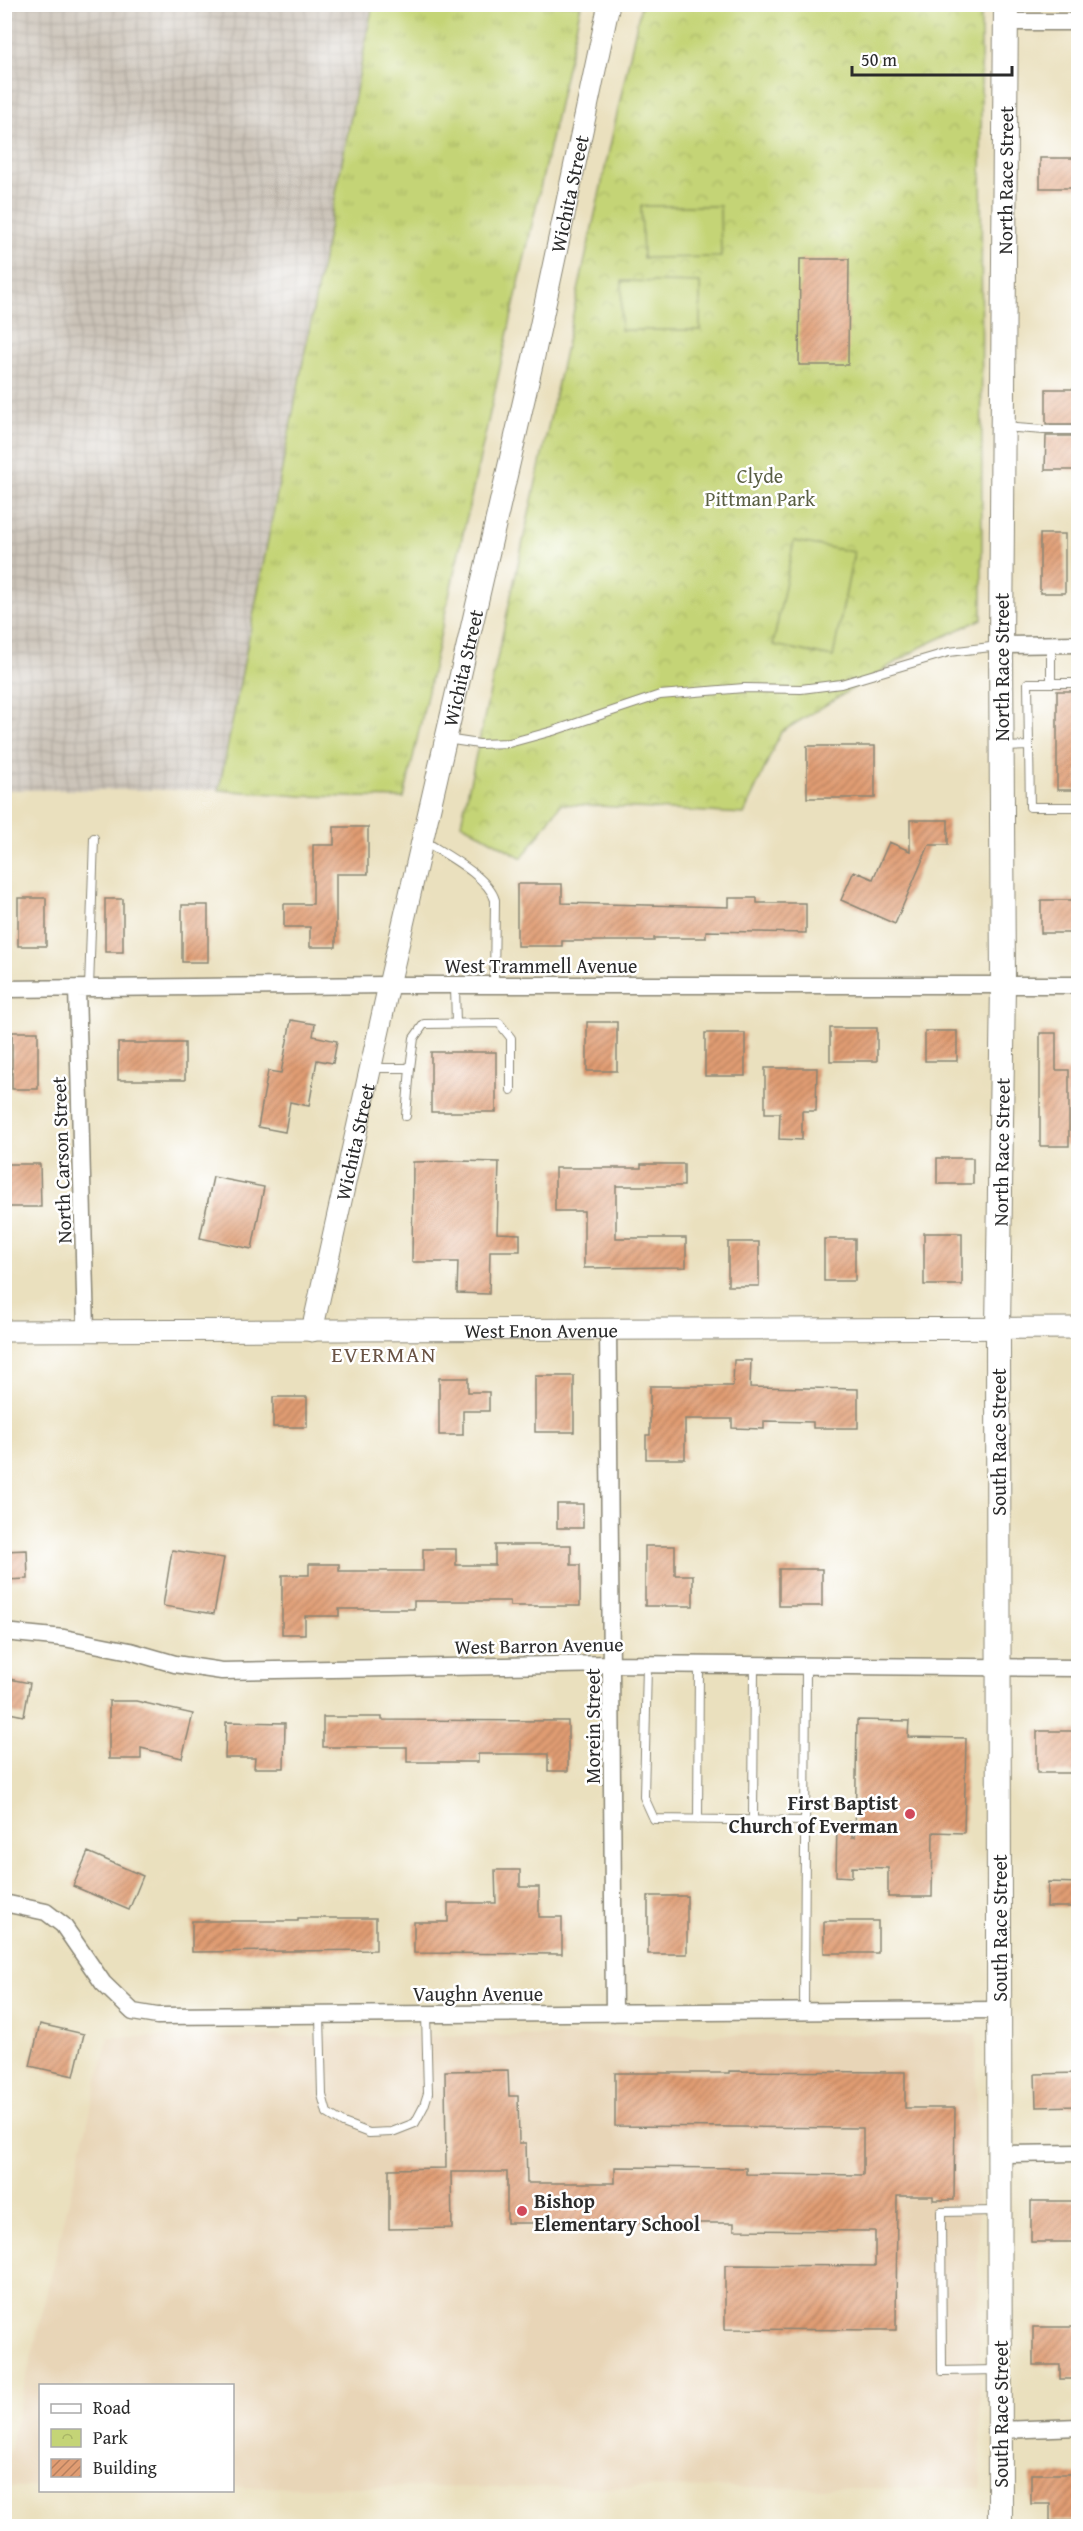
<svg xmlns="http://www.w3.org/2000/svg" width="1083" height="2531" font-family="'Gentium Book Plus',serif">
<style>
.built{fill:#e8d5b7}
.industrial{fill:url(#industrial-grid)}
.grass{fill:url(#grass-tufts);stroke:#788050;stroke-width:1.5}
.park{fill:url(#park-crowns);stroke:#788050;stroke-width:1.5}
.pitch{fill:#c4d476;stroke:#788050;stroke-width:1.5}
.building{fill:url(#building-hatch)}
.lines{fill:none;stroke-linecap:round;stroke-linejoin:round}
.service-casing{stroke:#8a8674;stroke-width:10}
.minor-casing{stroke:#8a8674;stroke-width:19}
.tertiary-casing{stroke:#8a8674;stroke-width:23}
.secondary-casing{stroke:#8a8674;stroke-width:26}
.service{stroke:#fff;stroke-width:8}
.minor{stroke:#fff;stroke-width:16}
.tertiary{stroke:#fff;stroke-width:21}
.secondary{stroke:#fff;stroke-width:24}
.poi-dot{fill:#d1495b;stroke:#fff;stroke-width:2}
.labels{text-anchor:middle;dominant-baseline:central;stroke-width:5;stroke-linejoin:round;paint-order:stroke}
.street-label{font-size:20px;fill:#2b2b2b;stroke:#fff}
.park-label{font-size:20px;fill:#595e42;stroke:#fff}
.poi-label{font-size:20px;font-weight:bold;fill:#2b2b2b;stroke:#fff;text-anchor:end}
.quarter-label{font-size:22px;letter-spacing:1.5px;fill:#6a5344;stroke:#fff}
</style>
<defs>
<pattern id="industrial-grid" width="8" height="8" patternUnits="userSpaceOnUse" patternTransform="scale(1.5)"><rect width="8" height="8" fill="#cbc3b8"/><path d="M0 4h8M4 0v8" fill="none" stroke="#aea89e"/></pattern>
<pattern id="grass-tufts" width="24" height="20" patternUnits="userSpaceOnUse" patternTransform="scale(1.5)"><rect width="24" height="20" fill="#c4d476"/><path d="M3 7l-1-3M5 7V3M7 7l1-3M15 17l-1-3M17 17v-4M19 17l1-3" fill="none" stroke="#a9b666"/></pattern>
<pattern id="park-crowns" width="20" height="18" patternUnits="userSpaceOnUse" patternTransform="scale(1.5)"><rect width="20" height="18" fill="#c4d476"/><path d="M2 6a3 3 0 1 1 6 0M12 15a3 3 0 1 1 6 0" fill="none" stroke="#a9b666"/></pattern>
<pattern id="building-hatch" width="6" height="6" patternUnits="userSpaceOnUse" patternTransform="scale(1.5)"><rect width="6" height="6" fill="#e09c72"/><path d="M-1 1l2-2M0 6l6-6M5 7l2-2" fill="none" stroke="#b67f5e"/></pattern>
</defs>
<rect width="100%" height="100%" fill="#fff"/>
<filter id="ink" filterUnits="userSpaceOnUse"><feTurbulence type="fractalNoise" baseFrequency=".0167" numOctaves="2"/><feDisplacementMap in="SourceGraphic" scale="12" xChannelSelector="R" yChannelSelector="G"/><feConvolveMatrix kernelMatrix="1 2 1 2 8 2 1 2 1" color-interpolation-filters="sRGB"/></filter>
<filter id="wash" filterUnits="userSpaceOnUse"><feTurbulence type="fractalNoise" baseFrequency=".008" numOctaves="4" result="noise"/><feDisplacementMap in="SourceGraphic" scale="24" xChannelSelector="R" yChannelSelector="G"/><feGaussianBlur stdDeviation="1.35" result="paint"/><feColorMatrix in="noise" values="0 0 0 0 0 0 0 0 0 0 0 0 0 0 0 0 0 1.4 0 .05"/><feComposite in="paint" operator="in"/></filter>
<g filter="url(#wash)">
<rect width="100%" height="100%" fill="#eae0be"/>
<path class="built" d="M 976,2034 L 981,2488 L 233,2487 L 232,2386 L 40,2386 L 40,2487 L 5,2487 L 5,2467 L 108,2037 Z"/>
<path class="industrial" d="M 5,5 L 373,5 L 219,790 L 5,790 Z"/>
<path class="grass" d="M 373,4 L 581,5 L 404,798 L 302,796 L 219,790 Z"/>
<path class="park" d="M 641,5 L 981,5 L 982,619 L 921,647 L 781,732 L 744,814 L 561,804 L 522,858 L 461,823 Z"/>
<path class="pitch" d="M 641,206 L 720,206 L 721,257 L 643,258 Z
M 622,281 L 700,283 L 700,330 L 621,330 Z
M 794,541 L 854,552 L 833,657 L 773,645 Z"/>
<g id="blocks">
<path class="building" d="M 1040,158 L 1078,158 L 1078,188 L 1040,188 Z
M 800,259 L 849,259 L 848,365 L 799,365 Z
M 1046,389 L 1078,389 L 1078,424 L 1046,424 Z
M 1046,436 L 1078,436 L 1078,470 L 1045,470 Z
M 1040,534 L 1065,534 L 1065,593 L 1040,593 Z
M 1057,691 L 1078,691 L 1078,790 L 1057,790 Z
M 807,746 L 875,746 L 875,798 L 807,798 Z
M 910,820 L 948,820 L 948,845 L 929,845 L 895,924 L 841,900 L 854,871 L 873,879 L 889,842 L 910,851 Z
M 334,827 L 368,827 L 368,874 L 336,874 L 336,947 L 310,947 L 310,927 L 284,927 L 284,904 L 313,904 L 313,845 L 334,845 Z
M 517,884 L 562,884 L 562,903 L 729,907 L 729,898 L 757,898 L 757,903 L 806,903 L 806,933 L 706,931 L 706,938 L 654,938 L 654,941 L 562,941 L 562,946 L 517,946 Z
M 18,898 L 46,898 L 46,946 L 18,946 Z
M 105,899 L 123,899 L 123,952 L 105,952 Z
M 1041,900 L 1078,900 L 1078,933 L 1041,933 Z
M 182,905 L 208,905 L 208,962 L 182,962 Z
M 291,1020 L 315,1024 L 313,1036 L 337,1041 L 333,1063 L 317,1060 L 309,1106 L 290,1102 L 285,1132 L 258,1127 L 268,1071 L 281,1073 Z
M 587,1022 L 617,1022 L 617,1071 L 587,1071 Z
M 830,1028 L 877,1028 L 877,1061 L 830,1061 Z
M 925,1031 L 957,1031 L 957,1061 L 925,1061 Z
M 12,1032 L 38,1032 L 38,1089 L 12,1089 Z
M 705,1033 L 745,1033 L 745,1076 L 705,1076 Z
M 1040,1033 L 1056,1033 L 1056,1070 L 1069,1070 L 1069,1146 L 1040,1146 Z
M 118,1043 L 185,1043 L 185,1080 L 118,1080 Z
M 431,1052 L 496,1052 L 496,1112 L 431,1112 Z
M 765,1068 L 817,1068 L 816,1111 L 802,1111 L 802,1140 L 779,1139 L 780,1113 L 765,1113 Z
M 937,1158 L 973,1158 L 973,1184 L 937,1184 Z
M 461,1161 L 499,1162 L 497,1233 L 520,1234 L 520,1251 L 490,1251 L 489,1294 L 457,1293 L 458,1262 L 412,1262 L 413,1162 Z
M 4,1164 L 40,1164 L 41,1207 L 4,1207 Z
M 641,1164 L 684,1164 L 684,1186 L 616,1186 L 616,1238 L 686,1238 L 686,1267 L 584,1268 L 584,1211 L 555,1211 L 555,1168 L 641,1168 Z
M 213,1177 L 264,1187 L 252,1249 L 200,1238 Z
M 924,1233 L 962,1233 L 962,1285 L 924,1285 Z
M 824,1239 L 855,1239 L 855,1281 L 824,1281 Z
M 728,1242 L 759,1242 L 759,1286 L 728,1286 Z
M 734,1360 L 751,1360 L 750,1387 L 858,1389 L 858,1428 L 813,1428 L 813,1422 L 764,1421 L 764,1429 L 732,1428 L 732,1419 L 685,1419 L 685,1459 L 646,1459 L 646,1435 L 650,1435 L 650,1386 L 733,1386 Z
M 535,1376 L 574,1376 L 574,1432 L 535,1432 Z
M 439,1378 L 468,1378 L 468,1392 L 489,1392 L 489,1411 L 463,1411 L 463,1435 L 439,1435 Z
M 273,1397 L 307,1397 L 307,1427 L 273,1427 Z
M 557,1504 L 583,1504 L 583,1528 L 557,1528 Z
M 495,1545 L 571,1545 L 571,1565 L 580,1565 L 580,1606 L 510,1606 L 510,1601 L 414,1601 L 414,1609 L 339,1609 L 339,1616 L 305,1616 L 305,1634 L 282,1634 L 282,1575 L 309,1575 L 309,1564 L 339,1564 L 339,1571 L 423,1571 L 423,1549 L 456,1549 L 456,1565 L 495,1565 Z
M 645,1546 L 675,1546 L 675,1575 L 693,1575 L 693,1606 L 645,1606 Z
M 27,1550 L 28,1579 L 4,1580 L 4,1551 Z
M 172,1550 L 224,1558 L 214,1614 L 163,1606 Z
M 779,1569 L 822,1569 L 822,1606 L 779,1606 Z
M 4,1678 L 30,1683 L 24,1716 L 4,1712 Z
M 109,1701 L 136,1701 L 193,1714 L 182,1758 L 141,1748 L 141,1759 L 109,1759 Z
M 323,1717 L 382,1717 L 382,1720 L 568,1721 L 568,1771 L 548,1771 L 548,1754 L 478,1754 L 478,1762 L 407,1762 L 407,1747 L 323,1747 Z
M 857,1720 L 909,1721 L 908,1737 L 966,1738 L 964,1833 L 933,1832 L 932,1897 L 888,1897 L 888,1868 L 852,1867 L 852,1877 L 836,1876 L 837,1822 L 852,1822 L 852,1837 L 855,1837 Z
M 226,1722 L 285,1723 L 284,1768 L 254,1768 L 255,1758 L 225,1758 Z
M 1037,1731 L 1078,1731 L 1078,1773 L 1037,1773 Z
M 88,1852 L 143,1876 L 129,1910 L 73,1886 Z
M 495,1870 L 520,1870 L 520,1887 L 539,1887 L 539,1917 L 562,1917 L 562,1954 L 414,1953 L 414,1922 L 448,1922 L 448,1903 L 496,1903 Z
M 1048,1882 L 1078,1883 L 1078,1907 L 1047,1907 Z
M 648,1896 L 687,1896 L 687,1954 L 648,1954 Z
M 298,1918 L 376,1918 L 376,1950 L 192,1952 L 192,1921 L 298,1921 Z
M 824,1921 L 878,1921 L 878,1953 L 824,1953 Z
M 40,2024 L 84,2034 L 74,2076 L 30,2066 Z
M 508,2070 L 509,2096 L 518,2096 L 519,2143 L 526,2143 L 527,2183 L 615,2183 L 615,2167 L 746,2168 L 746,2174 L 863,2175 L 863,2128 L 615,2126 L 615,2073 L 729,2073 L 729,2071 L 905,2072 L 905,2108 L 955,2108 L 954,2200 L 933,2200 L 933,2196 L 897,2196 L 896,2330 L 725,2329 L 725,2265 L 875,2266 L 875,2231 L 734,2230 L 734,2223 L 507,2223 L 507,2172 L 451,2172 L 452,2228 L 389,2229 L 389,2169 L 446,2168 L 445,2071 Z
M 1078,2073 L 1078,2106 L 1036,2107 L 1035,2074 Z
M 1031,2201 L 1078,2201 L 1078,2242 L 1031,2242 Z
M 1033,2327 L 1078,2327 L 1078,2379 L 1060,2379 L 1060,2365 L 1033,2365 Z
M 1031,2474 L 1078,2474 L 1078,2521 L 1050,2521 L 1050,2504 L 1031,2504 Z"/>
</g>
</g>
<g filter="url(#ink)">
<use href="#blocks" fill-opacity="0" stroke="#8a8674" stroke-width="1.5"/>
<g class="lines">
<defs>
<path id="service" d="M 1003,427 L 1044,430 L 1078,430
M 1051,683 L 1078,683
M 446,739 L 479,744 L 509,743 L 553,731 L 660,695 L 744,688 L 801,689 L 841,684 L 949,652 L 999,646
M 1029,746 L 1030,807 L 1078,807
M 1004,747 L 1029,746 L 1028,683 L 1051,683 L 1051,645
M 423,840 C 444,854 488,876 495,900 L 494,986
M 455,987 L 456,1024
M 89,988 L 94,838
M 372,1068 L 410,1068 L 406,1116
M 410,1068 L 414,1038 L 424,1024 L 499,1023 L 511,1038 L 511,1090
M 647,1665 L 644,1797 L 654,1819 L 805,1821
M 698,1820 L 699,1665
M 753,1821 L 754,1665
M 804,2011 L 806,1666
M 320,2015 L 322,2095 L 327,2113 L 343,2123 L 369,2133 L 392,2132 L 415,2123 L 424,2106 L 428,2093 L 426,2014
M 996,2211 L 941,2212 L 942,2371 L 997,2370"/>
<path id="minor" d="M 1006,22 L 1078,22
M 1001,645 L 1078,644
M 77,988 L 86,1331
M 4,989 L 389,985 L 1078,985
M 608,1330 L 614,2013
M 4,1632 L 64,1638 L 130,1651 L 175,1664 L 222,1671 L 613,1664 L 1078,1668
M 4,1903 L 46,1912 L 63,1925 L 103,1983 L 133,2012 L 157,2016 L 999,2010
M 1000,2154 L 1078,2153
M 1000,2430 L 1078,2427"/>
<g id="tertiary">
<path id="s1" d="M 4,1331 L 1078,1328"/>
<path id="s2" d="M 312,1331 L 389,985 L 534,356 L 609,4"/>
</g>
<g id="secondary">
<path id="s3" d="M 1000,2526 L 998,1329 L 1003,984 L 1001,645 L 1006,4"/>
</g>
</defs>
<use href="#service" class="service-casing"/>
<use href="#minor" class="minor-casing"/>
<use href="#tertiary" class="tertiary-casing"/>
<use href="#secondary" class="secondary-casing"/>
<use href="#service" class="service"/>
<use href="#minor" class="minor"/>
<use href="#tertiary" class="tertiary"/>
<use href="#secondary" class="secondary"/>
</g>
</g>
<g class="poi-dot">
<circle cx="910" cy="1814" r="6"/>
<circle cx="522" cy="2211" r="6"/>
</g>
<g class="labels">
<g class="street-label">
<text stroke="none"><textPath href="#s3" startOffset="2346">North Race Street</textPath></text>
<text stroke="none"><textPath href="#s2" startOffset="1166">Wichita Street</textPath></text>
<text transform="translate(1001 667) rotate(-90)">North Race Street</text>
<text stroke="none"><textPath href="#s2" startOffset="680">Wichita Street</textPath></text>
<text x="541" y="965">West Trammell Avenue</text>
<text stroke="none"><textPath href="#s2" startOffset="194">Wichita Street</textPath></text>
<text stroke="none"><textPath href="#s3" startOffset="1374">North Race Street</textPath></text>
<text transform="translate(61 1160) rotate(-92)">North Carson Street</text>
<text stroke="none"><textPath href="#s1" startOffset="537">West Enon Avenue</textPath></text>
<text transform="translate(998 1442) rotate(-90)">South Race Street</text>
<text transform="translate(539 1645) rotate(-1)">West Barron Avenue</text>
<text transform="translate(592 1726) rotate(-90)">Morein Street</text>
<text transform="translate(999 1928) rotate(-90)">South Race Street</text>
<text x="478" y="1993">Vaughn Avenue</text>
<text transform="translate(1000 2414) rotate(-90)">South Race Street</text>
</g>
<g class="park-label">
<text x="760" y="475">Clyde<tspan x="760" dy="23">Pittman Park</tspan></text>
</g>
<g class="poi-label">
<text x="898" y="1802">First Baptist<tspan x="898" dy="23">Church of Everman</tspan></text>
<text x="534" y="2200" text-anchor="start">Bishop<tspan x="534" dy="23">Elementary School</tspan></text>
</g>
<g class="quarter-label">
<text x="384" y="1354">EVERMAN</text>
</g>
</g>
<rect width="1083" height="2531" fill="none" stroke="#fff" stroke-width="24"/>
<rect x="39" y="2384" width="195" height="108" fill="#ffffff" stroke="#aaaaaa" stroke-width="1.5"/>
<rect x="51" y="2404" width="30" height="9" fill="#ffffff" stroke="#aaaaaa" stroke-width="1.5"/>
<text x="93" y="2414" font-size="18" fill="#2b2b2b">Road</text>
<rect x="51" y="2429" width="30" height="18" fill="url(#park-crowns)" stroke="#aaaaaa" stroke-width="1.5"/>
<text x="93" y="2444" font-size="18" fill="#2b2b2b">Park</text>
<rect x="51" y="2459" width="30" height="18" fill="url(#building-hatch)" stroke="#aaaaaa" stroke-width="1.5"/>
<text x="93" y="2474" font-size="18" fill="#2b2b2b">Building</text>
<path d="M852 66v9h160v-9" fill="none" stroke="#2b2b2b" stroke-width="3"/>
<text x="861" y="66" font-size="18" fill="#2b2b2b" stroke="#ffffff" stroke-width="4.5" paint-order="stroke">50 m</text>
</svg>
